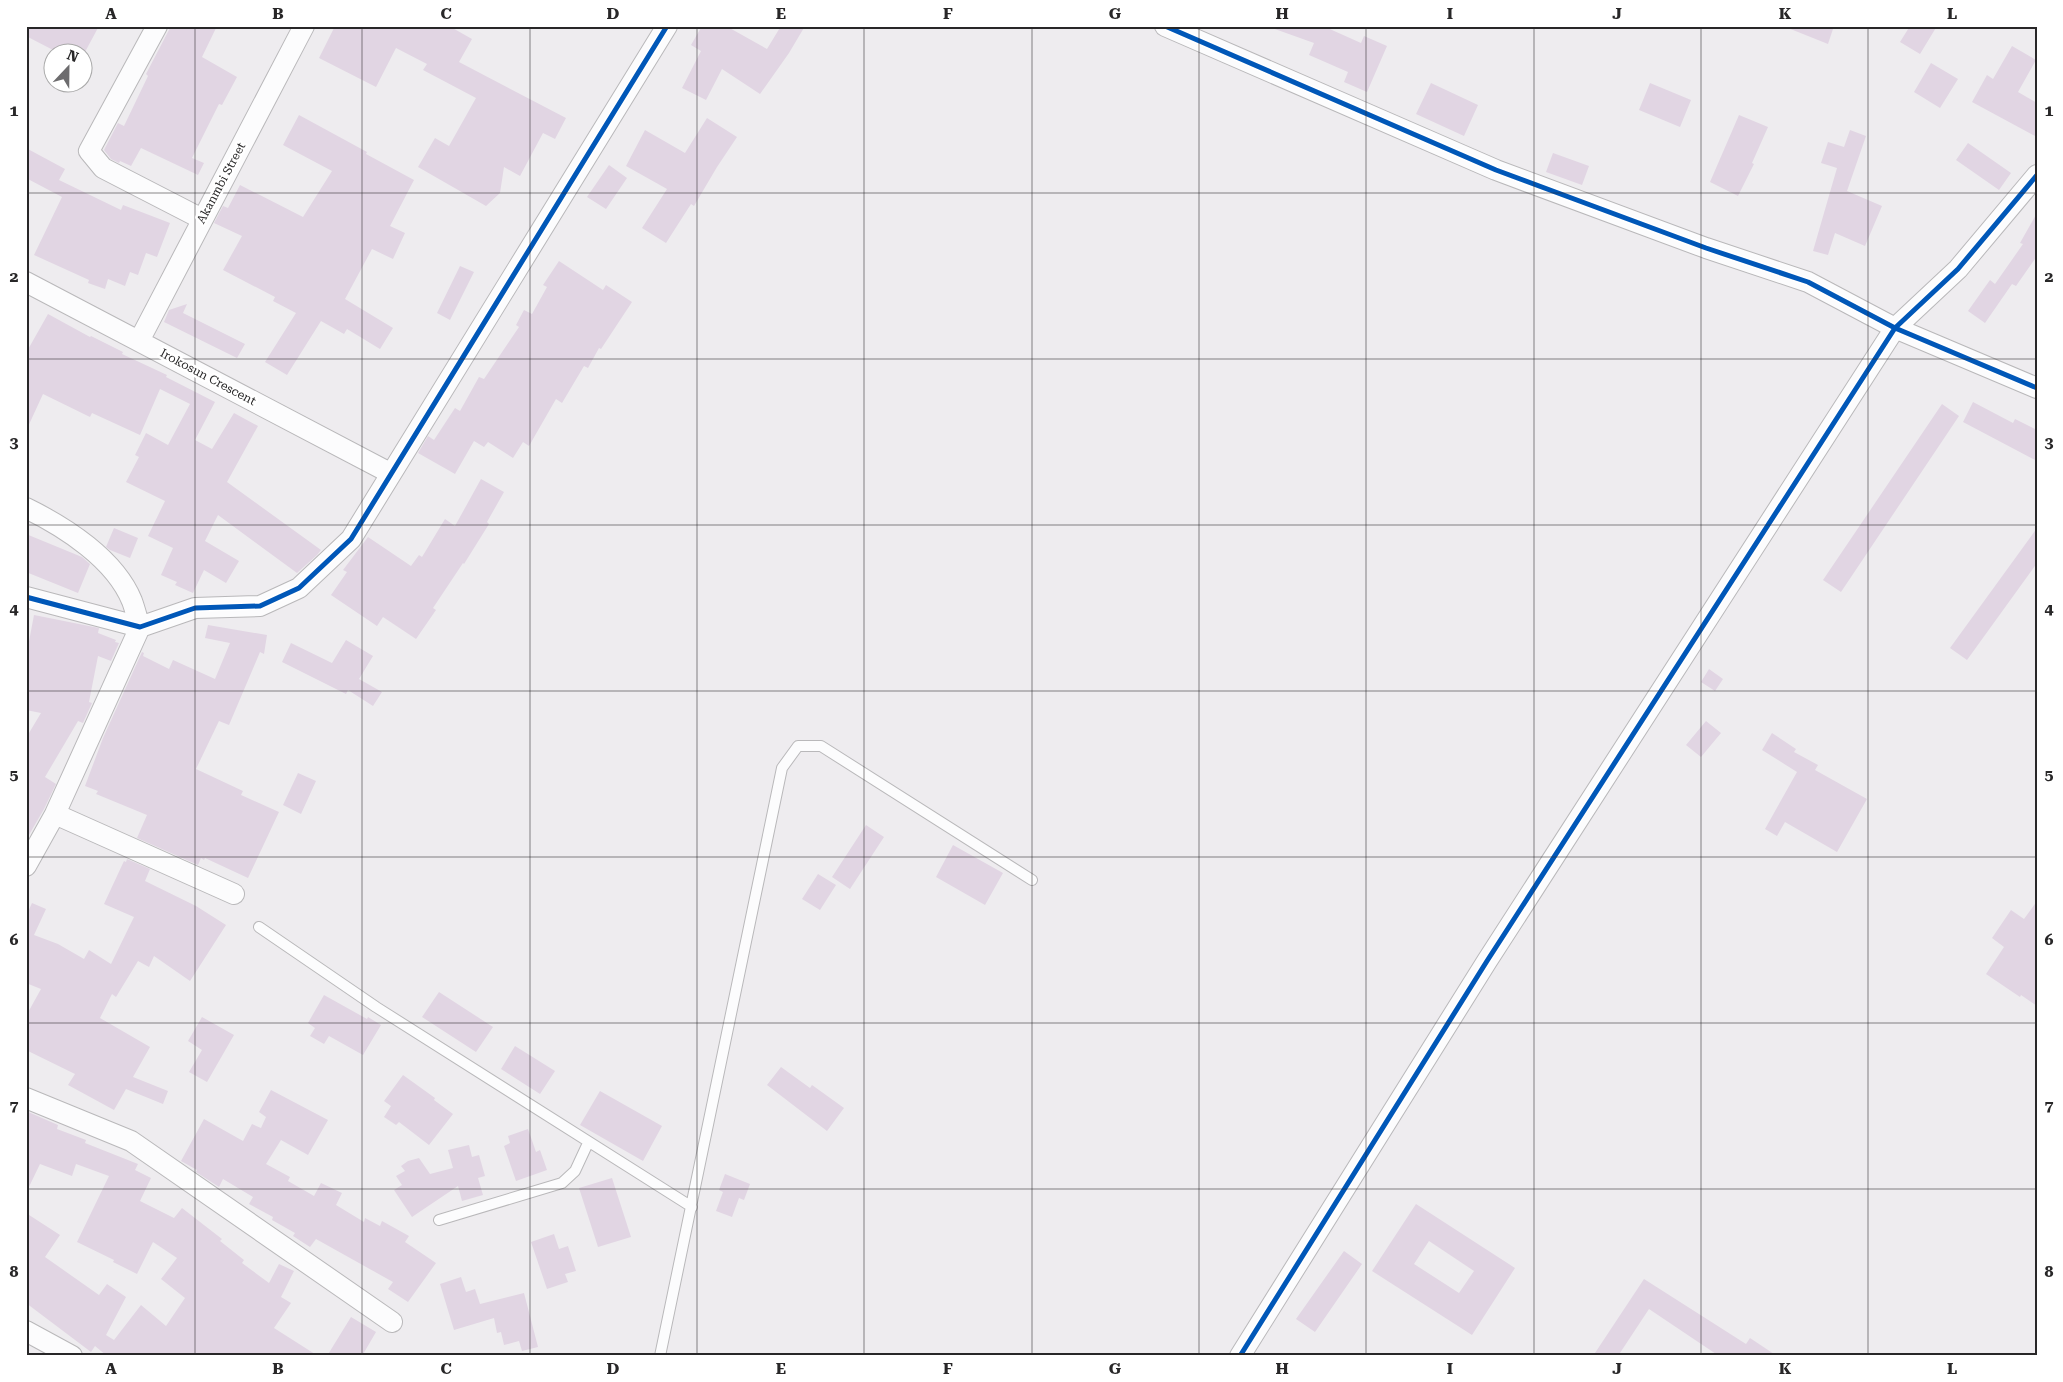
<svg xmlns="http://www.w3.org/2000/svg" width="2063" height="1382" font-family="'Roboto Serif',serif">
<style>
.building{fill:#e1d5e3;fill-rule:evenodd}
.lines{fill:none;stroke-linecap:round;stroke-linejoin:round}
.lane-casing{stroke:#b9b8ba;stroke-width:12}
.street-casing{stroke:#b9b8ba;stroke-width:22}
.lane{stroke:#fcfcfd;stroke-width:10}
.street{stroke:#fcfcfd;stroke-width:20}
.cycleway-casing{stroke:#fff;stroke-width:8}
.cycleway{stroke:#0057b8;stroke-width:5}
.grid{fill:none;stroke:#282728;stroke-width:1;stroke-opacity:0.55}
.labels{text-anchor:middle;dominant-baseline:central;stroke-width:5;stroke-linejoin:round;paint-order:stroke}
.street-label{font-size:12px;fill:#282728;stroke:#fff}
.neatline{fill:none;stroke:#282728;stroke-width:2}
.grid-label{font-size:16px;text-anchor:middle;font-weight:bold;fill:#282728}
</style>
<rect width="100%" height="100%" fill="#eeecef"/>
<path class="building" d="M 30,26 L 99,26 L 85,52 L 57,52 L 26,36 Z
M 171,26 L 217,26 L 202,57 L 237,77 L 222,105 L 219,104 L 192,158 L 204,163 L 198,175 L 141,148 L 131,166 L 120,161 L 119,163 L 111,159 L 104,150 L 118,123 L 124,126 L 148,76 L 146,74 Z
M 335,26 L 449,26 L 472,39 L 459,62 L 566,118 L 555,139 L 543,133 L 520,176 L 504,167 L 500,193 L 486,206 L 418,167 L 435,138 L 449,146 L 476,98 L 423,70 L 427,64 L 396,48 L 376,87 L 319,58 Z
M 702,26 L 726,26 L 767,49 L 781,26 L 805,26 L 789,53 L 760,94 L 722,69 L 706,100 L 682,88 L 701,51 L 691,45 Z
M 1272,26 L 1323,26 L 1361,43 L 1364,36 L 1387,46 L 1367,92 L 1344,82 L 1348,72 L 1309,55 L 1314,43 L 1272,28 Z
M 1783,26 L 1834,26 L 1828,44 Z
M 1910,26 L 1937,26 L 1920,54 L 1900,42 Z
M 2012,46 L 2036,60 L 2018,92 L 2037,103 L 2037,137 L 1972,102 L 1987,75 L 1993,79 Z
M 1931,63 L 1958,79 L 1940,108 L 1914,92 Z
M 1431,83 L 1478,105 L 1464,136 L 1416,114 Z
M 1650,83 L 1691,100 L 1680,127 L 1639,110 Z
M 299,115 L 367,152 L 366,154 L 414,180 L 390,226 L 405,233 L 393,259 L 372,249 L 345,299 L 393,328 L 380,349 L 347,329 L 344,334 L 321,321 L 287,375 L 265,362 L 296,313 L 273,301 L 275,297 L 223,270 L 242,236 L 214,223 L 223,206 L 228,208 L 240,185 L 303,217 L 332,171 L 283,145 Z
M 1739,115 L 1768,127 L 1752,163 L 1754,164 L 1738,196 L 1710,182 Z
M 707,118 L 737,137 L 717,167 L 694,206 L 691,204 L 666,243 L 642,228 L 667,189 L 626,166 L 645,130 L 685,153 Z
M 1850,130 L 1866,136 L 1847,191 L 1882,206 L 1865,246 L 1835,233 L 1828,255 L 1813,251 L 1837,168 L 1821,163 L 1828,142 L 1844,147 Z
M 1968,143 L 2011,173 L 1999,190 L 1956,160 Z
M 26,148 L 65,169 L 59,180 L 121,210 L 123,205 L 170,223 L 157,257 L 146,253 L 138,275 L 130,272 L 125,286 L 108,279 L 105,289 L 88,283 L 89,280 L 34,255 L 62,197 L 26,178 Z
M 1553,153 L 1589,166 L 1582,185 L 1546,172 Z
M 609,165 L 627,178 L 606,209 L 587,197 Z
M 2037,213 L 2037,256 L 2016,286 L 2012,284 L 1985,323 L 1968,311 L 1990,280 L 1995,284 L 2023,244 L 2020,243 Z
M 559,261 L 603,290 L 606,285 L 632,302 L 601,349 L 599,348 L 588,368 L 584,366 L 562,403 L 556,399 L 529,446 L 523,442 L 513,458 L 488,442 L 484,447 L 474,441 L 455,474 L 418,453 L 428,436 L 434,440 L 455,408 L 460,411 L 479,377 L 484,379 L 519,327 L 516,325 L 524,310 L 532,314 L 547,287 L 543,285 Z
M 460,266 L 474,272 L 450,320 L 437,313 Z
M 187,304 L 183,313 L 245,344 L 237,358 L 164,322 L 169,310 Z
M 48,314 L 90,337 L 91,336 L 123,352 L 122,354 L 167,375 L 166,377 L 215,402 L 195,440 L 212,449 L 234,413 L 258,426 L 227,482 L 321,550 L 317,555 L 297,573 L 218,515 L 205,541 L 239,561 L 226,583 L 204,570 L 193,593 L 175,585 L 177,582 L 161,575 L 173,548 L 148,536 L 165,501 L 126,482 L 139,457 L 135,455 L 146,433 L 168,445 L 190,404 L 160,389 L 140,435 L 92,413 L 90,417 L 43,394 L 26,431 L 26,353 Z
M 1973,402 L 2013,423 L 2015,419 L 2037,430 L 2037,461 L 1963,422 Z
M 1942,404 L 1959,416 L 1841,592 L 1823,580 Z
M 481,479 L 504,492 L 487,522 L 489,524 L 464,564 L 463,563 L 433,608 L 436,610 L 416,639 L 383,617 L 377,626 L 331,595 L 347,572 L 343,570 L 368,537 L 411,566 L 419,555 L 422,557 L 445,519 L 455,526 Z
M 114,528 L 138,538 L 130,558 L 110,550 L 106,547 Z
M 2037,528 L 2037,563 L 1967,660 L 1950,648 Z
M 26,534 L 82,557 L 90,564 L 78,593 L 26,572 Z
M 34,615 L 99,628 L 98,633 L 116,640 L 115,642 L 119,643 L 111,661 L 98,656 L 89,702 L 92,703 L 83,723 L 78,721 L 45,777 L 56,784 L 44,809 L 26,840 L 26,738 L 41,713 L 26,710 L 29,682 L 26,681 L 26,657 Z
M 208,625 L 267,635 L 264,654 L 260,652 L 229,725 L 219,721 L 196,769 L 243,791 L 241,795 L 279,812 L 248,878 L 205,858 L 204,860 L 201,858 L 198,865 L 137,838 L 147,815 L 96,794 L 98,791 L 85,786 L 103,738 L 142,652 L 144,653 L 143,656 L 169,669 L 173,660 L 215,679 L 230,643 L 205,638 Z
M 346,640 L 373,656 L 359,679 L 382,692 L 373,706 L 348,690 L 346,694 L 282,662 L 291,643 L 332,663 Z
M 1709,669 L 1723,679 L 1715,691 L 1701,682 Z
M 1706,721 L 1721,733 L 1701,757 L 1686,745 Z
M 1772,733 L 1796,749 L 1794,752 L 1818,765 L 1815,770 L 1867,799 L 1837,852 L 1785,822 L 1777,836 L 1765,829 L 1797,772 L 1762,750 Z
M 298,773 L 316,781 L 301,814 L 283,805 Z
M 866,825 L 884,837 L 850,889 L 832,877 Z
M 953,845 L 1003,873 L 985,905 L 936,877 Z
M 127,859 L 150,869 L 145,881 L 196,906 L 226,925 L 190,981 L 154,956 L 149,967 L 138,961 L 116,997 L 112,994 L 100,1018 L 150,1047 L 133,1077 L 168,1091 L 163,1104 L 126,1089 L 114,1110 L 68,1085 L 75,1074 L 26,1050 L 26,1016 L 41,989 L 26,983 L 26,916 L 32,903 L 46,909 L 34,935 L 58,944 L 84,959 L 89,950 L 111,964 L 134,917 L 104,904 L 124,861 L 126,862 Z
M 818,874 L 836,885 L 820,910 L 802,899 Z
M 2037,901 L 2037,1006 L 2021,995 L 2020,997 L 1986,974 L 2004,947 L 1992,938 L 2011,910 L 2024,919 Z
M 439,992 L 493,1027 L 476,1052 L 422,1017 Z
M 324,995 L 367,1019 L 368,1017 L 381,1025 L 363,1055 L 329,1036 L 324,1044 L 310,1036 L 315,1028 L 308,1023 Z
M 202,1017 L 234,1035 L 207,1082 L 189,1072 L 202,1050 L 188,1041 Z
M 515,1046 L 555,1071 L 540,1094 L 501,1069 Z
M 781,1067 L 810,1088 L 812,1085 L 844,1108 L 827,1131 L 767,1085 Z
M 403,1075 L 435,1098 L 434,1100 L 453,1114 L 429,1145 L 399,1122 L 396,1125 L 384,1117 L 391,1106 L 384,1101 Z
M 271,1090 L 328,1120 L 308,1155 L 281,1140 L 266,1164 L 290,1177 L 288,1181 L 314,1196 L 321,1183 L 342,1193 L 336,1205 L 364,1222 L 365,1218 L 380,1226 L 382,1221 L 409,1236 L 405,1242 L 436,1263 L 408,1302 L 388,1289 L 393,1282 L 316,1239 L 310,1247 L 293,1236 L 295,1233 L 272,1220 L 273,1217 L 249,1204 L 253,1197 L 223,1179 L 219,1187 L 196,1172 L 197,1170 L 181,1161 L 204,1119 L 243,1141 L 252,1124 L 261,1128 L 266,1117 L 259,1112 Z
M 600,1091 L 662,1126 L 643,1161 L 580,1125 Z
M 26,1111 L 58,1125 L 57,1129 L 86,1140 L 85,1143 L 138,1164 L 135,1170 L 151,1178 L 140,1201 L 174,1218 L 182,1208 L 222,1239 L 220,1241 L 244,1260 L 242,1263 L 269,1283 L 279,1264 L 294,1271 L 281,1297 L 291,1303 L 274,1328 L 318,1356 L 107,1356 L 95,1346 L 91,1352 L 26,1303 L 26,1213 L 60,1235 L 45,1257 L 99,1295 L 107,1284 L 126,1297 L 106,1335 L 114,1340 L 141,1305 L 166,1326 L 185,1298 L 161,1279 L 177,1258 L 153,1242 L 137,1274 L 113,1262 L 114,1260 L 77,1242 L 109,1176 L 76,1164 L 72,1176 L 40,1164 L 26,1193 Z
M 528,1129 L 536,1152 L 540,1150 L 547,1170 L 516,1181 L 504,1146 L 510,1143 L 508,1136 Z
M 469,1145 L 472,1157 L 479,1155 L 485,1176 L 478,1178 L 483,1195 L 462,1201 L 458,1186 L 412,1217 L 394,1190 L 402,1185 L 396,1176 L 405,1171 L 401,1166 L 408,1161 L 419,1158 L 430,1174 L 453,1168 L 448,1150 Z
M 725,1174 L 750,1184 L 744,1200 L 739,1198 L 732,1217 L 716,1211 L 723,1192 L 719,1190 Z
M 612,1178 L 631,1237 L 598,1247 L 579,1188 Z
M 1416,1204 L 1515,1268 L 1472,1335 L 1372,1271 ZM 1429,1241 L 1474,1271 L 1459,1293 L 1414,1264 Z
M 554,1234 L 559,1249 L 568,1246 L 576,1271 L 565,1274 L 568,1282 L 547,1289 L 531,1242 Z
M 1344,1251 L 1362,1264 L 1315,1332 L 1296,1319 Z
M 461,1277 L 466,1292 L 475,1289 L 480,1304 L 524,1293 L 538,1347 L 522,1351 L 519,1341 L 504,1345 L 501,1332 L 497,1333 L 494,1318 L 454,1330 L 440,1284 Z
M 1644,1279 L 1746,1344 L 1750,1338 L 1777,1356 L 1719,1356 L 1649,1309 L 1618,1356 L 1593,1356 Z
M 351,1317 L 376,1332 L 362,1356 L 327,1356 Z"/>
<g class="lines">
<defs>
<path id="lane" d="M 259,927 L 376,1007 L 692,1207
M 439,1220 L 562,1183 L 575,1171 L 588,1143
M 660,1356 L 782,768 L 798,746 L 821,746 L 1032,880"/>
<path id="street" d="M 157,26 L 89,151 L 103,168 L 202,219
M 1165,26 L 1496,170 L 1706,248 L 1808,282 L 1895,328 L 2037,388
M 26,282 L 390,473
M 139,341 L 304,26
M 26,508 C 65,527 115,559 132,601 C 135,609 137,618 140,627 L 55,814 L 26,866
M 26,597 L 140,627 L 195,608 L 260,606 L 299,588 L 351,539 L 667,26
M 55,814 L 234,894
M 26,1098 L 131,1141 L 392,1322
M 26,1331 L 72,1356
M 1240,1356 L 1487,961 L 1895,328 L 1958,269 L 2037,175"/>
</defs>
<use href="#lane" class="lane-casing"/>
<use href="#street" class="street-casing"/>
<use href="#lane" class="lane"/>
<use href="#street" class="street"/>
<defs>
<path id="cycleway" d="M 1165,26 L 1496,170 L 1706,248 L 1808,282 L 1895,328 L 2037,388
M 26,597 L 140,627 L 195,608 L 260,606 L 299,588 L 351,539 L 667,26
M 1240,1356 L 1487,961 L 1895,328 L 1958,269 L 2037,175"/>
</defs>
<use href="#cycleway" class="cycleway-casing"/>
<use href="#cycleway" class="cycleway"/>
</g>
<path class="grid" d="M 195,26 L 195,1356M 362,26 L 362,1356M 530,26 L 530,1356M 697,26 L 697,1356M 864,26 L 864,1356M 1032,26 L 1032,1356M 1199,26 L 1199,1356M 1366,26 L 1366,1356M 1534,26 L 1534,1356M 1701,26 L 1701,1356M 1868,26 L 1868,1356M 26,193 L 2037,193M 26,359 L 2037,359M 26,525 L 2037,525M 26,691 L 2037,691M 26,857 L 2037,857M 26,1023 L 2037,1023M 26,1189 L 2037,1189"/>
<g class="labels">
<g class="street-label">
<text transform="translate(221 183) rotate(-62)">Akanmbi Street</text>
<text transform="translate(208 377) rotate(28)">Irokosun Crescent</text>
</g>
</g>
<rect width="2063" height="1382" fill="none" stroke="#ffffff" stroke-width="55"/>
<g transform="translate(68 68) rotate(22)"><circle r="24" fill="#ffffff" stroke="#a9a9a9"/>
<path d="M0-4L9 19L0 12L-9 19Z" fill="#6d6c6e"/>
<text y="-8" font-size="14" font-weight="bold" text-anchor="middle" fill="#282728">N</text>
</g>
<rect x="28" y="28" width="2008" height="1326" class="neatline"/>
<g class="grid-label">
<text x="111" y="19">A</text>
<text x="278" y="19">B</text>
<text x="446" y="19">C</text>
<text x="613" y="19">D</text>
<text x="781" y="19">E</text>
<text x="948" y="19">F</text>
<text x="1115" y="19">G</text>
<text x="1282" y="19">H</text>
<text x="1450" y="19">I</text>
<text x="1617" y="19">J</text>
<text x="1785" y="19">K</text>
<text x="1952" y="19">L</text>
<text x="14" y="116">1</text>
<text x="2049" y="116">1</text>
<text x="14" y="282">2</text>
<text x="2049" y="282">2</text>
<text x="14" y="448">3</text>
<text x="2049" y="448">3</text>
<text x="14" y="614">4</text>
<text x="2049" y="614">4</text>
<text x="14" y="780">5</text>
<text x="2049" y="780">5</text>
<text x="14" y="945">6</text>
<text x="2049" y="945">6</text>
<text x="14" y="1111">7</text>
<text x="2049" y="1111">7</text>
<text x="14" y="1277">8</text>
<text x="2049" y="1277">8</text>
<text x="111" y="1374">A</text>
<text x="278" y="1374">B</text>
<text x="446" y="1374">C</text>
<text x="613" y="1374">D</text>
<text x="781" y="1374">E</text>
<text x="948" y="1374">F</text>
<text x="1115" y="1374">G</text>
<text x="1282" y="1374">H</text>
<text x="1450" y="1374">I</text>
<text x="1617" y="1374">J</text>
<text x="1785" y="1374">K</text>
<text x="1952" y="1374">L</text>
</g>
</svg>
